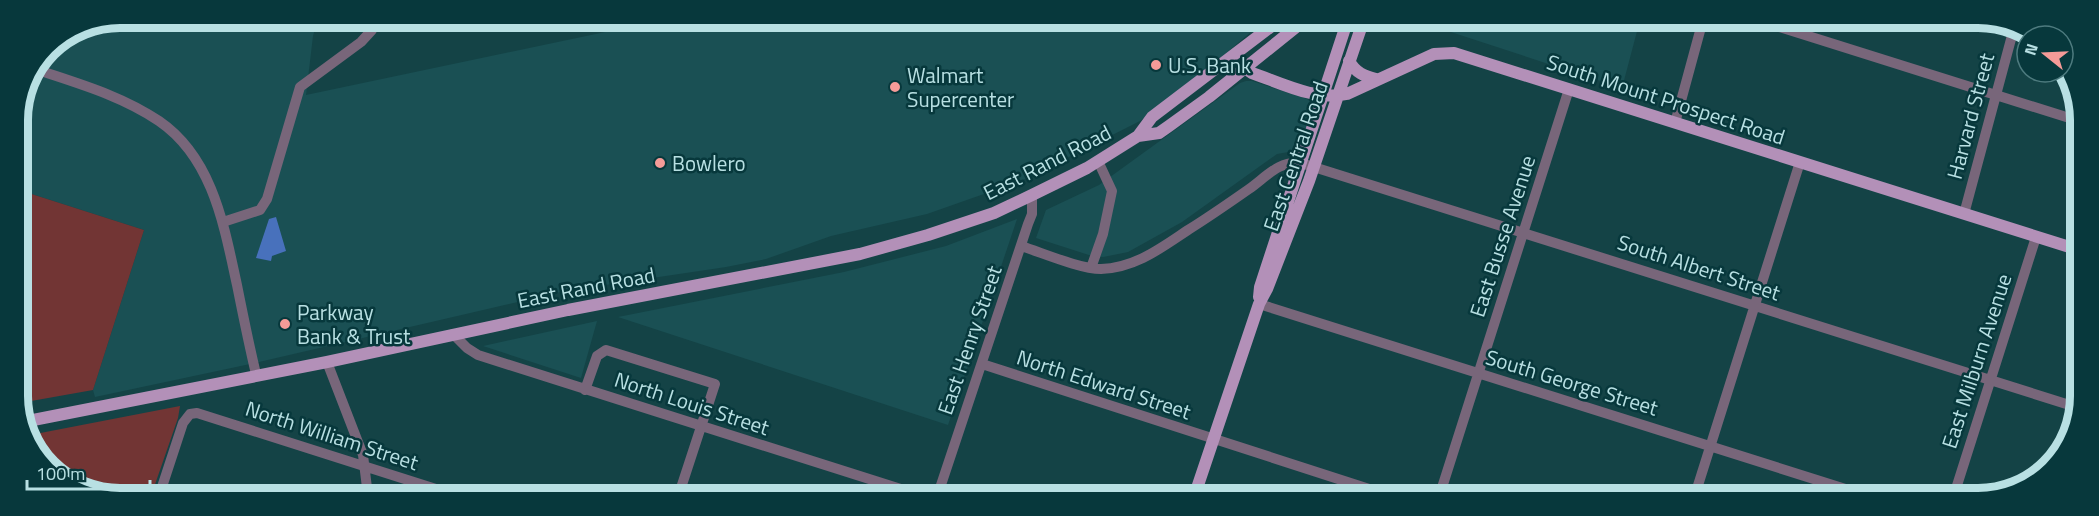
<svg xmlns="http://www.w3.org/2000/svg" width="2099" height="516" font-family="'Titillium Web',sans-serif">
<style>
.built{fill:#1a5054}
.green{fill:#723534}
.water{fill:#4871bc}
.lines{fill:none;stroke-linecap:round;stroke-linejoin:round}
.minor{stroke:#78667a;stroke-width:10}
.major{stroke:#b390b8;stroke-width:12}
.poi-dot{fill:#f59b98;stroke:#07383c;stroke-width:2}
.labels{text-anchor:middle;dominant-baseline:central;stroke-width:5;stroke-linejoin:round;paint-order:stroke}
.poi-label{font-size:21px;fill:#b8e0e3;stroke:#07383c;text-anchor:start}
.street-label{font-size:21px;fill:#b8e0e3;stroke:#07383c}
.rim{fill:none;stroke:#b8e0e3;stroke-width:8}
</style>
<rect width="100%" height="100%" fill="#144346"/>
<path class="built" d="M 120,18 L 318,18 L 313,36 L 306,95 L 667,19 L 1266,19 L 1204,72 L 1140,121 L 1021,181 L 927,214 L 831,236 L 766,259 L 726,267 L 565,291 L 259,362 L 95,397 L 93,390 L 144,230 L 19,190 L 18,114 L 48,48 L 81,26 Z
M 1411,19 L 1640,20 L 1622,88 Z
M 1246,81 L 1252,81 L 1307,99 L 1313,104 L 1313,108 L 1300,150 L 1277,154 L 1182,222 L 1128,252 L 1103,257 L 1092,256 L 1036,238 L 1046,210 L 1099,185 L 1240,83 Z
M 1017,219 L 948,425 L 618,317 L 844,272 L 946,246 Z
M 597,321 L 581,378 L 483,346 Z"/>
<path class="green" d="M 19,190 L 144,230 L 93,390 L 20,403 Z
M 180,406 L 178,418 L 151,496 L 100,496 L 48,468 L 30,435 Z"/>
<path class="water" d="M 276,217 L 286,251 L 272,256 L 271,261 L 256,258 L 269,219 Z"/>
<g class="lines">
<path class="minor" d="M 1757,20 L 2079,121
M 38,70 C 80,84 122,96 159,121 C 213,158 224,226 237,285 C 243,315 249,345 256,374
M 1675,123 L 1703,20
M 1964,214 L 2014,28
M 223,222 L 260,210 L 267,199 L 300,87 L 361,42 L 372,30 L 378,18
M 1021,246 C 1043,253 1080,269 1101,269 C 1135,268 1161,248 1188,230 C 1209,217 1229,203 1249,189 C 1265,178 1279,160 1301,163 L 2079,408
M 1091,268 L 1103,234 L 1112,191 L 1098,161
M 1259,304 L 1874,498
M 453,334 L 467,348 L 478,355 L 926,497
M 327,362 L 363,455 L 368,496
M 982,364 L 1394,497
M 585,390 L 597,356 L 606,350 L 715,384 L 678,497
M 159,496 L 183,423 L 190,414 L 197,413 L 458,496
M 937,497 L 1028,224 L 1032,214 L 1032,195
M 1439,497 L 1569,89
M 1694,498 L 1800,162
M 1953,498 L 2036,237"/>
<path class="major" d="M 1349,61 C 1356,73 1364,76 1376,79
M 1245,68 L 1252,73 C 1281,83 1315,101 1347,94 L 1434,54 L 1454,53 L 2079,250
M 1138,136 L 1159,133 L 1169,126 L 1209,97 L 1306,19
M 1259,297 L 1260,287 L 1348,19
M 23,422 L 327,362 L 568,310 L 860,254 L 928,235 L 994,213 L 1032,195 L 1087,168 L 1138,136 L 1152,117 L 1281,19
M 1194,497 L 1259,304 L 1267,289 L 1309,181 L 1364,19"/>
</g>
<g class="poi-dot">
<circle cx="1156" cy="65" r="6"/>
<circle cx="895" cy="87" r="6"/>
<circle cx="660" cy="163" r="6"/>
<circle cx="285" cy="324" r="6"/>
</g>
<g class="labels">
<g class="poi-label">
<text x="1168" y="65">U.S. Bank</text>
<text x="907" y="75">Walmart<tspan x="907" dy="24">Supercenter</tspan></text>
<text x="672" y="163">Bowlero</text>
<text x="297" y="312">Parkway<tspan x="297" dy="24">Bank &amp; Trust</tspan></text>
</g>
<g class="street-label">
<text transform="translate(1666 99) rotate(18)">South Mount Prospect Road</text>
<text transform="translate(1970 116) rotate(-75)">Harvard Street</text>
<text transform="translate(1295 156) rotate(-71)">East Central Road</text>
<text transform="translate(1047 162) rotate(-27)">East Rand Road</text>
<text transform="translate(1502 236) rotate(-72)">East Busse Avenue</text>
<text transform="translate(1699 267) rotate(18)">South Albert Street</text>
<text transform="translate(586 287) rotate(-11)">East Rand Road</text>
<text transform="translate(969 340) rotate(-71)">East Henry Street</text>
<text transform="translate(1976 361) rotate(-72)">East Milburn Avenue</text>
<text transform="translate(1572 382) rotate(17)">South George Street</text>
<text transform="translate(1104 384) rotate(18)">North Edward Street</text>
<text transform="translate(692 403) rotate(18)">North Louis Street</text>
<text transform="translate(332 435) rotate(18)">North William Street</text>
</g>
</g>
<path d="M0 0H2099V516H0ZM120 28H1978A92 92 0 0 1 2070 120V396A92 92 0 0 1 1978 488H120A92 92 0 0 1 28 396V120A92 92 0 0 1 120 28Z" fill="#07383c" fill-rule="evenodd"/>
<path class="rim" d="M120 28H1978A92 92 0 0 1 2070 120V396A92 92 0 0 1 1978 488H120A92 92 0 0 1 28 396V120A92 92 0 0 1 120 28Z"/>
<g transform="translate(2045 54) rotate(288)"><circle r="28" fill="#07383c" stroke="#4e7b7f" stroke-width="1.5"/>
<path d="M0-4.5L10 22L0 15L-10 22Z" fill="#f59b98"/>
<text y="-9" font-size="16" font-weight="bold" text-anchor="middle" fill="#b8e0e3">N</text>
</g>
<path d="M27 480v9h123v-9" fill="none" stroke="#b8e0e3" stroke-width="3"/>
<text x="36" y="480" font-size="18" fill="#b8e0e3" stroke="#07383c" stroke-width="4.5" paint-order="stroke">100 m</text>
</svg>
